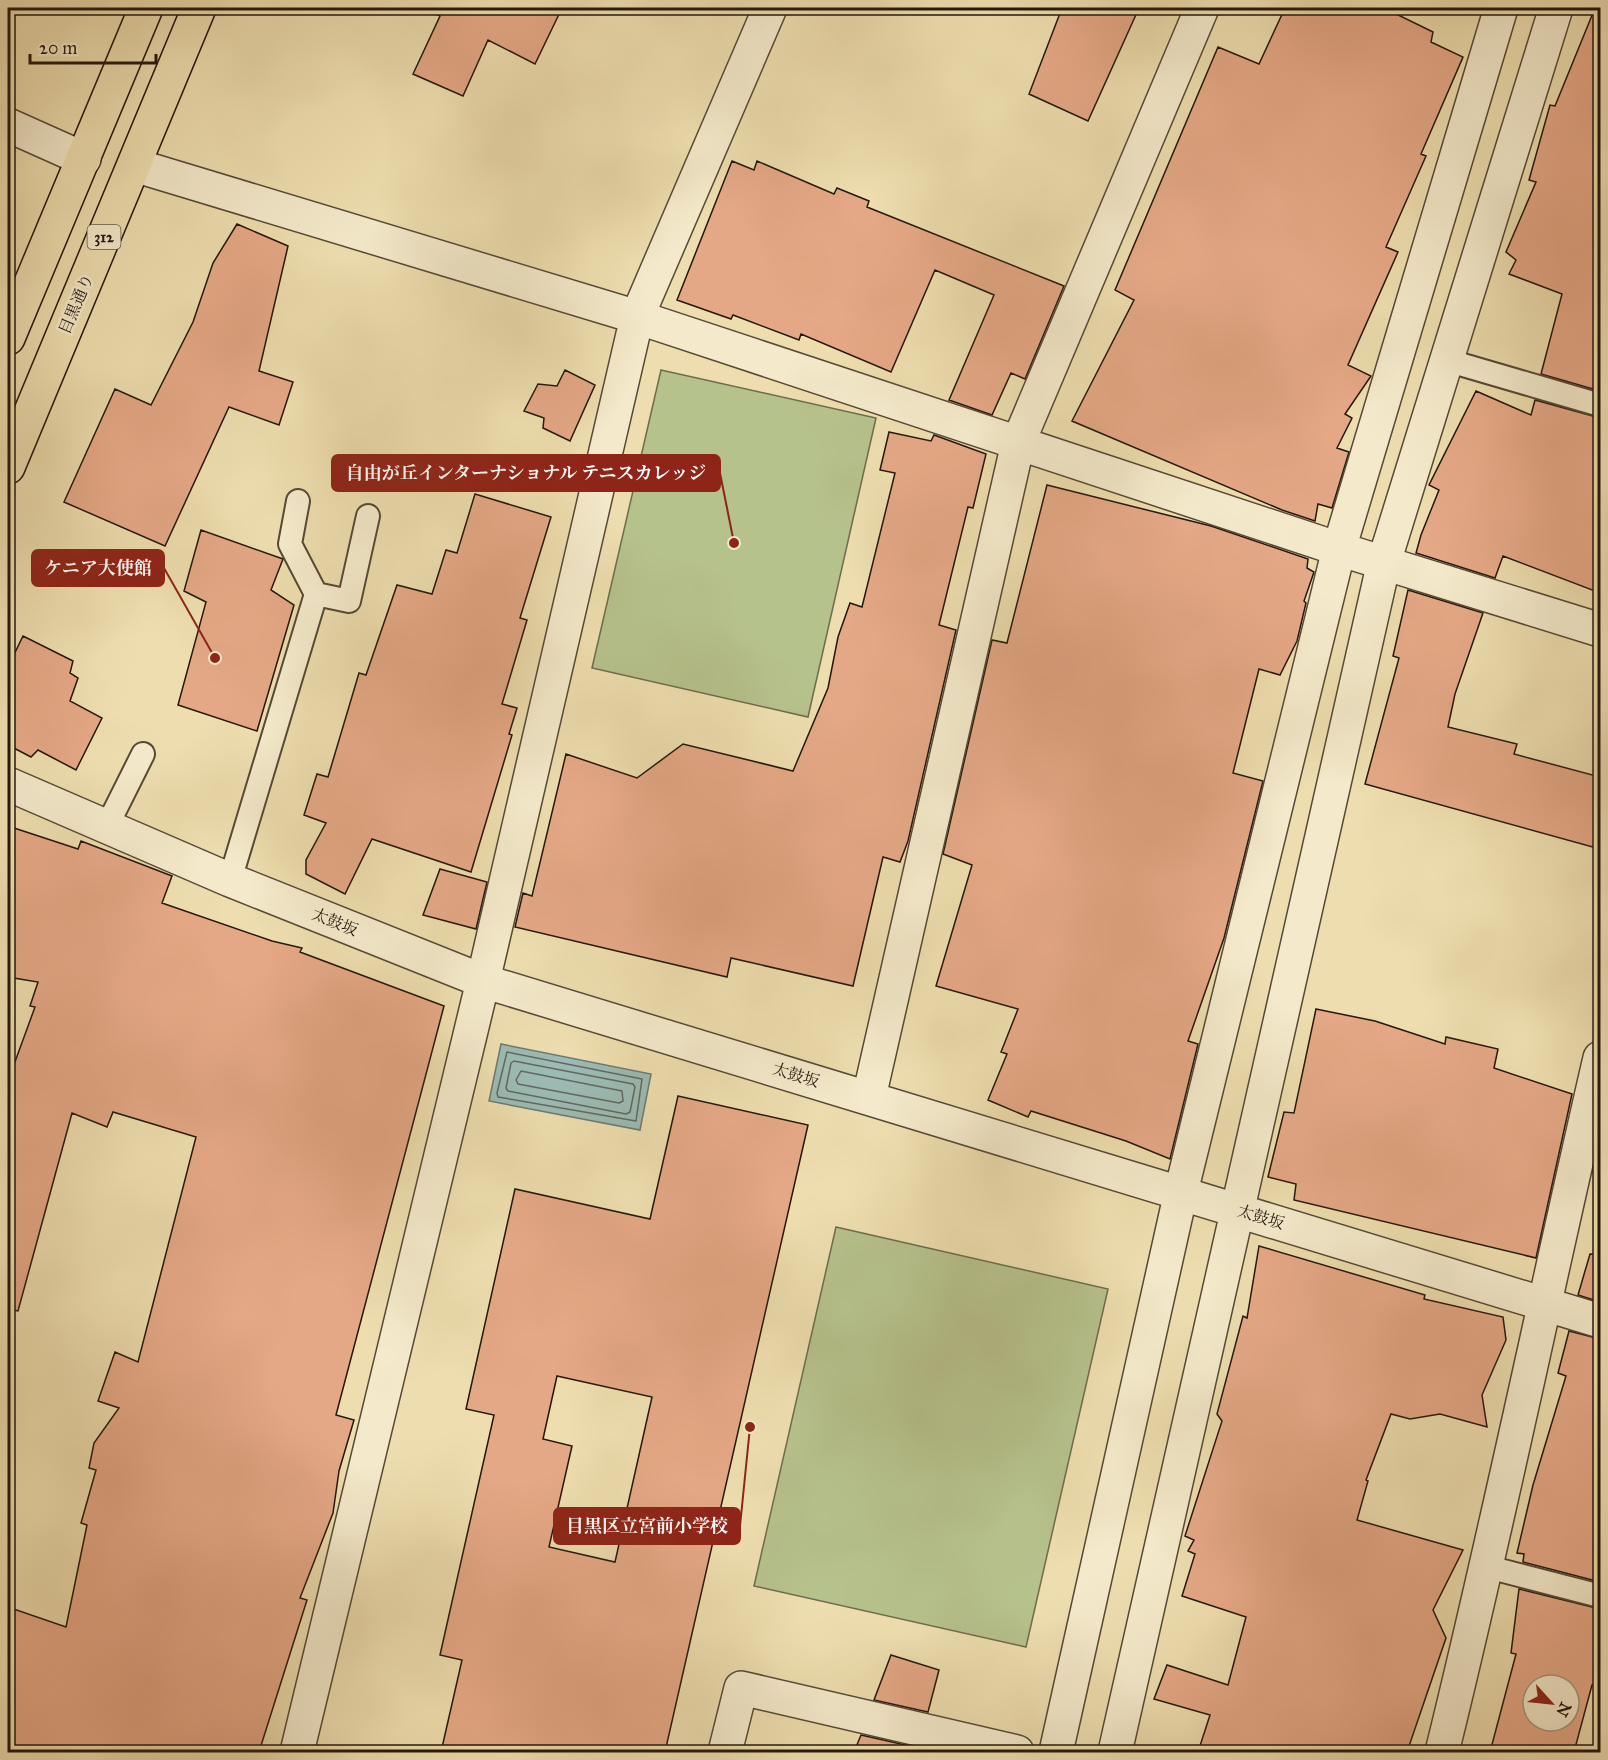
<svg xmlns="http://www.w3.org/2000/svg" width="1608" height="1760" font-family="'IM FELL Great Primer','Noto Serif JP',serif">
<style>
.green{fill:#b6c28c;stroke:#6d6c4d;stroke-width:1.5}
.water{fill:#9cbbb4;stroke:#6c7972;stroke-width:1.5}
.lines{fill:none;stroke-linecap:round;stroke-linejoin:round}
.shore{stroke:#606961;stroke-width:1.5}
.building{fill:#e5a886;stroke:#24170e;stroke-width:1.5;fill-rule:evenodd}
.service-casing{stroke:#564936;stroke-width:26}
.minor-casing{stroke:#564936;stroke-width:36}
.primary-casing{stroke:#24170e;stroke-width:36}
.service{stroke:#f4eacb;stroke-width:22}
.minor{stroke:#f4eacb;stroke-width:33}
.primary{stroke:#eedeaf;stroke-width:33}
.labels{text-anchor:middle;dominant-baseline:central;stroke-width:5;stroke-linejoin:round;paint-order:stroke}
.shield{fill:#f4eacb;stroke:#625647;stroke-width:1.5}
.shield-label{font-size:15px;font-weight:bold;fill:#24170e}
.street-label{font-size:16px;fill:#24170e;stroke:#f4eacb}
.leader{fill:none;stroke:#8f2418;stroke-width:2}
.callout-dot{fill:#8f2418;stroke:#f4eacb;stroke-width:2}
.callout{fill:#8f2418;stroke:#8f2418;stroke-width:2}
.callout-label{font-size:18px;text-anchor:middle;font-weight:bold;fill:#fff}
</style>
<rect width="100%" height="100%" fill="#eedeaf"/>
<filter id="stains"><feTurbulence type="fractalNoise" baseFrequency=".00333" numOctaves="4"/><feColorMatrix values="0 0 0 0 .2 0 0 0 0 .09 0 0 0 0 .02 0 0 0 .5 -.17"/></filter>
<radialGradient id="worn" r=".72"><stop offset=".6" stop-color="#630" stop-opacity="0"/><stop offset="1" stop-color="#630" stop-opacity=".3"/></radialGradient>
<path class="green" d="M 661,370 L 876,418 L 808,717 L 592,668 Z
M 836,1227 L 1108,1289 L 1026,1647 L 754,1586 Z"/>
<path class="water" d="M 501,1044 L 651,1074 L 640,1130 L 489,1101 Z"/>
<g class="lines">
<path class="shore" d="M 507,1052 L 642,1079 L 636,1121 L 498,1097 L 497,1093 Z
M 514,1061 L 633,1084 L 635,1087 L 630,1112 L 626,1114 L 508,1091 L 506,1088 L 511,1063 Z
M 521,1071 L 622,1091 L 623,1101 L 619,1103 L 518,1084 L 516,1080 Z"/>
</g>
<path class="building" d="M 424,8 L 562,8 L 535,64 L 488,40 L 463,96 L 413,74 L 440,16 Z
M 1062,8 L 1139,8 L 1088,121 L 1029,94 Z
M 1285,8 L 1384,8 L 1433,32 L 1431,42 L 1463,57 L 1421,154 L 1426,156 L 1386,247 L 1398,252 L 1348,365 L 1371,376 L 1345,414 L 1352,418 L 1337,448 L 1349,452 L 1332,508 L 1318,504 L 1315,521 L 1282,510 L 1072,421 L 1134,300 L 1115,290 L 1218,47 L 1259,64 Z
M 1595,8 L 1600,8 L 1600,391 L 1541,374 L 1562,294 L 1509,274 L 1516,260 L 1506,252 L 1536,182 L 1529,180 L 1550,105 L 1555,106 Z
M 732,161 L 754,170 L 757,161 L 834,194 L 837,188 L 869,201 L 867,207 L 1064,286 L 1025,379 L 1011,373 L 992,415 L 949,400 L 994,295 L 935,270 L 891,372 L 801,334 L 799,340 L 733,315 L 731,319 L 677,300 Z
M 237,224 L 288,246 L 259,371 L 293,382 L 279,425 L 229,407 L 165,546 L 64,502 L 115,389 L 151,405 L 193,322 L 213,263 Z
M 565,370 L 595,385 L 570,441 L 543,428 L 544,418 L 524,411 L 538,384 L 557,386 Z
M 1476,391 L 1531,415 L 1535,400 L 1600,418 L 1600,593 L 1503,556 L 1495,578 L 1416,553 L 1421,535 L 1439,490 L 1429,485 Z
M 889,432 L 931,441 L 934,435 L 986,454 L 973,508 L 968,507 L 939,625 L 956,630 L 908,841 L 900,862 L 883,857 L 853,986 L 731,958 L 727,977 L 515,927 L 523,893 L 532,896 L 566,754 L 637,778 L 683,744 L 793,771 L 828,688 L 838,637 L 850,603 L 862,607 L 895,473 L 880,470 Z
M 1047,485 L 1211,526 L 1308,559 L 1307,568 L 1314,572 L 1304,601 L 1306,603 L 1297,641 L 1280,675 L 1259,669 L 1233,773 L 1263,781 L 1224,938 L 1188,1041 L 1198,1044 L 1170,1159 L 1126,1141 L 1031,1111 L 1028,1117 L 988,1100 L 1007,1054 L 1001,1052 L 1018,1009 L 936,986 L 972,865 L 943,854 L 992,640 L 1007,643 Z
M 475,494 L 551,517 L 520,618 L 527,620 L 502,704 L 517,708 L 509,734 L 512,735 L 471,872 L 372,839 L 345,894 L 306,874 L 306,860 L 326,823 L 304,815 L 317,774 L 328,777 L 359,673 L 366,675 L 397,585 L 432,594 L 446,550 L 457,553 Z
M 201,530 L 283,559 L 271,590 L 294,605 L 257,731 L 178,705 L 206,602 L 184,591 Z
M 1408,590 L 1483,613 L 1455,694 L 1448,727 L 1517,744 L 1514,754 L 1600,777 L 1600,849 L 1365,784 L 1399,658 L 1393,656 Z
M 23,636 L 73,661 L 70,673 L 78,678 L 70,701 L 102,718 L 76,770 L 38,750 L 31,757 L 8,745 L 8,667 Z
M 8,826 L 78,849 L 81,841 L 172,876 L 162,903 L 272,941 L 302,948 L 300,952 L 444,1006 L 336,1415 L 354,1420 L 339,1471 L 333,1513 L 300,1598 L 307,1600 L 259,1752 L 8,1752 L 8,1607 L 66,1627 L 87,1525 L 81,1523 L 96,1470 L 89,1468 L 94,1443 L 119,1408 L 98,1401 L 115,1352 L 138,1362 L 196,1137 L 113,1112 L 107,1127 L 72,1113 L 18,1311 L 8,1309 L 8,1081 L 35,1007 L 30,1006 L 38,982 L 8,977 Z
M 440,869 L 487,882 L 476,929 L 423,915 Z
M 1316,1009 L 1375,1021 L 1445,1044 L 1446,1037 L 1498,1049 L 1494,1068 L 1572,1094 L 1536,1258 L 1294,1200 L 1296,1184 L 1268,1177 L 1284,1112 L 1294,1113 Z
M 678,1096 L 808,1125 L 665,1752 L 441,1752 L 462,1660 L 440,1655 L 494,1415 L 466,1409 L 515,1189 L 650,1219 ZM 557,1376 L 652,1397 L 615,1562 L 549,1547 L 572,1446 L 543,1439 Z
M 1600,1140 L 1600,1174 L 1593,1172 Z
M 1259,1246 L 1425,1295 L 1424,1299 L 1503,1317 L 1506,1340 L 1482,1395 L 1487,1427 L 1440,1414 L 1410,1419 L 1391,1414 L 1366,1480 L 1368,1481 L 1357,1520 L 1463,1550 L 1433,1610 L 1446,1638 L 1407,1752 L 1198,1752 L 1210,1715 L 1154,1699 L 1167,1665 L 1228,1685 L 1246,1617 L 1182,1596 L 1195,1554 L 1188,1551 L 1194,1540 L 1185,1536 L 1222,1421 L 1217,1414 L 1243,1316 L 1247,1318 Z
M 1590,1254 L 1600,1255 L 1600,1302 L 1578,1295 Z
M 1569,1331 L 1600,1339 L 1600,1582 L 1523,1562 L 1524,1554 L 1517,1553 L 1533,1485 L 1566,1376 L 1558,1373 Z
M 1519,1589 L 1600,1609 L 1600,1685 L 1592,1685 L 1574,1752 L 1490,1752 L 1516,1654 L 1511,1653 ZM 1533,1685 L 1569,1685 L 1569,1721 L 1533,1721 Z
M 891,1655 L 939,1670 L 928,1712 L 874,1700 Z
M 861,1735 L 919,1748 L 918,1752 L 854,1752 Z"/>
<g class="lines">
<defs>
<path id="service" d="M 1446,360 L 1600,405
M 316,594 L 349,601 L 368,516
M 107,826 L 143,754
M 230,880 L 316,594 L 290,544 L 298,501
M 1488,1567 L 1600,1596"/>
<path id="minor" d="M 8,125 L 84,159
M 134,165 L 637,317 L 1339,549 L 1600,630
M 8,784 L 230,880 L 483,981 L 1600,1321
M 869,1097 L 1018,443 L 1202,8
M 297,1752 L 483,981 L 637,317 L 770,8
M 725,1752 L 741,1688 L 1017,1752
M 1056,1752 L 1181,1192 L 1339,549 L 1501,8
M 1115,1752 L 1384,562 L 1556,8
M 1442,1752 C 1499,1522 1546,1290 1600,1058"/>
<path id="primary" d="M 8,338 L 146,8
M 8,467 L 199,8"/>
</defs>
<use href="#service" class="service-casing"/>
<use href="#minor" class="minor-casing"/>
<use href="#primary" class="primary-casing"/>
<use href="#service" class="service"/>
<use href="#minor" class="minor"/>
<use href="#primary" class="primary"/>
</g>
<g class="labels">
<rect class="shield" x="87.5" y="225" width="33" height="24" rx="4.5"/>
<g class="shield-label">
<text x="104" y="237">312</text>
</g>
<g class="street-label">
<text transform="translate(76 304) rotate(-67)">目黒通り</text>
<text transform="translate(335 922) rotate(22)">太鼓坂</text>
<text transform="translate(796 1075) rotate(17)">太鼓坂</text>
<text transform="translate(1261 1217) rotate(17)">太鼓坂</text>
</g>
</g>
<path class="leader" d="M734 543L720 473M215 658L164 568M750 1427L740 1526"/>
<g class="callout-dot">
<circle cx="734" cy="543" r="6"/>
<circle cx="215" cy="658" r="6"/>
<circle cx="750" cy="1427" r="6"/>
</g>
<g class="callout">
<rect x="332" y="455" width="388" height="36" rx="6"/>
<rect x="32" y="550" width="132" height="36" rx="6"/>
<rect x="554" y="1508" width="186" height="36" rx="6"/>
</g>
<g class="callout-label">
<text x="526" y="479">自由が丘インターナショナル テニスカレッジ</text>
<text x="98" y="574">ケニア大使館</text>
<text x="647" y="1532">目黒区立宮前小学校</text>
</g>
<rect width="1608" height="1760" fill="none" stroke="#eedeaf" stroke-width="30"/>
<rect x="9" y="9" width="1590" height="1742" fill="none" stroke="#24170e" stroke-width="3"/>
<rect x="15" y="15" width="1578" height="1730" fill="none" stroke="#24170e" stroke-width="1.5"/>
<g transform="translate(1551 1703) rotate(117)"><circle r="28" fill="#f4eacb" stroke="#a1967f" stroke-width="1.5"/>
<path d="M0-4.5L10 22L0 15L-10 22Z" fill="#8f2418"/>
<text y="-9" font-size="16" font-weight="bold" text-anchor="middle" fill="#24170e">N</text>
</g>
<path d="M30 54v9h126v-9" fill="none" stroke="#24170e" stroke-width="3"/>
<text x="39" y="54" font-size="18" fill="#24170e" stroke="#f4eacb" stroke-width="4.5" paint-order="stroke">20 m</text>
<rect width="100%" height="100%" filter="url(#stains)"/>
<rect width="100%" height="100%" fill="url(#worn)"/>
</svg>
